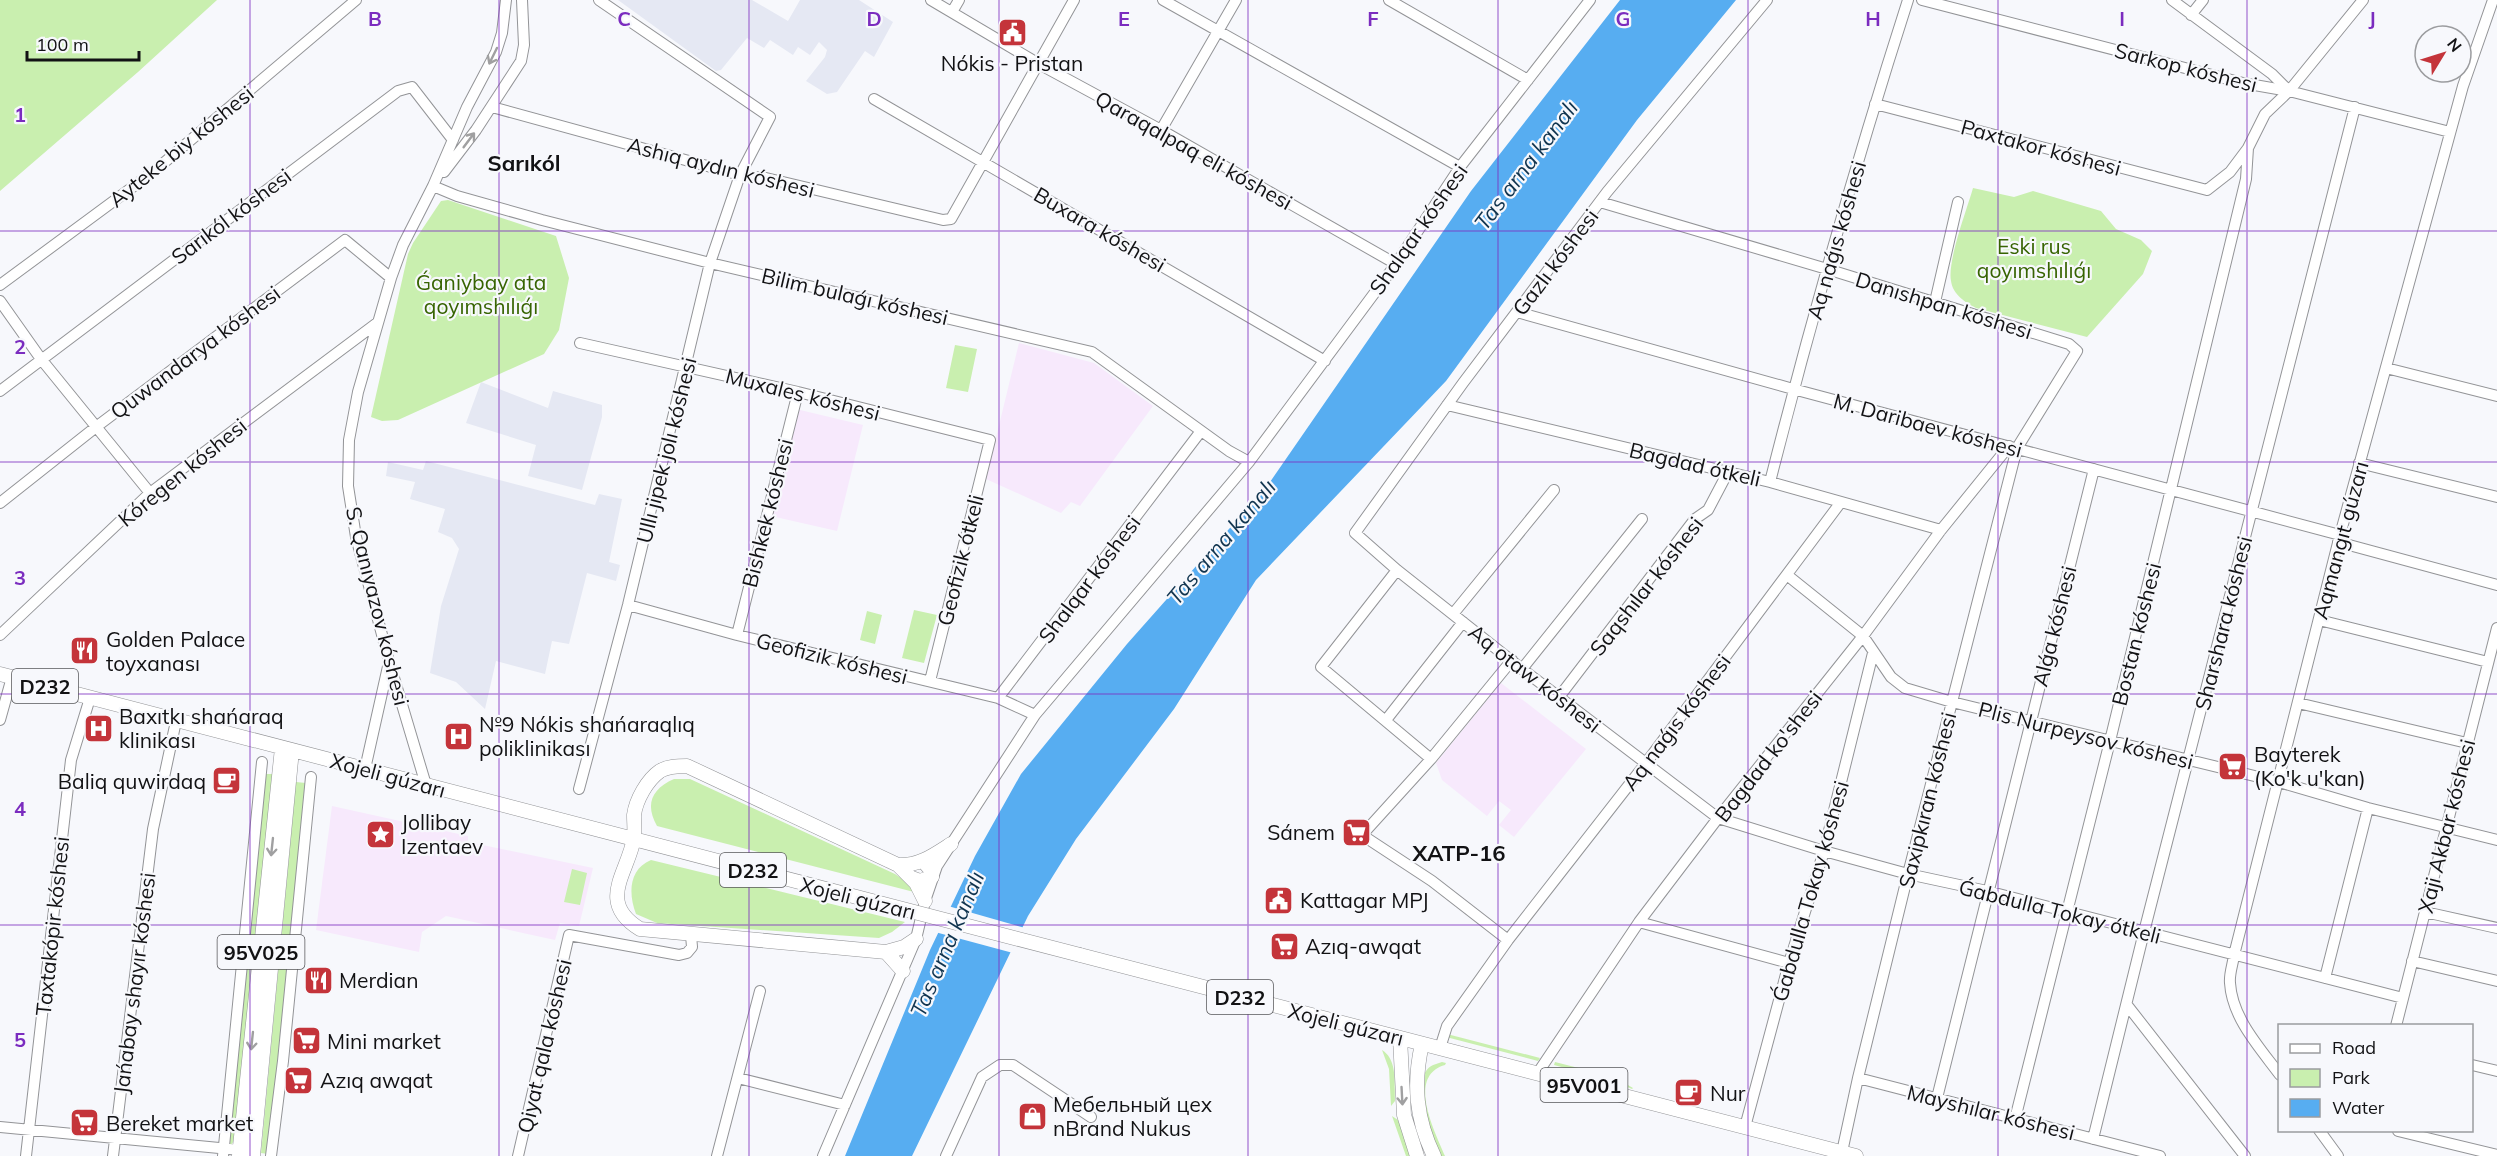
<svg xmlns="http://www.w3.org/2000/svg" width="2497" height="1156" font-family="Mulish,sans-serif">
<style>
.built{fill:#e5e8f3}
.education{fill:#f7e9fc}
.green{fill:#c9efaf}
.water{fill:#57adf1}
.pier{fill:#f7f8fc}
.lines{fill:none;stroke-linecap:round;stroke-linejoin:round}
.minor-casing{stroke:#939497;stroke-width:12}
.major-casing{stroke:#939497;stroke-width:15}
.minor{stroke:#fff;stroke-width:10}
.major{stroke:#fff;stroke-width:14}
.major-bridge-casing{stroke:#939497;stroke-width:15;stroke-linecap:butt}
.major-bridge{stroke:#fff;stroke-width:14}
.oneway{stroke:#a0a0a1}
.grid{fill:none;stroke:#7b2cbf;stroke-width:1.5;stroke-opacity:0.55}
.labels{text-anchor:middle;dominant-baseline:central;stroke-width:4.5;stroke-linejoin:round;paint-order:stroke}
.shield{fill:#f7f8fc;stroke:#57575a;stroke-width:1.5}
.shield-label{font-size:20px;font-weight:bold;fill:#121214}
.poi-label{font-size:21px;fill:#121214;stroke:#f7f8fc;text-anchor:start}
.street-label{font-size:21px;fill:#121214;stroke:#f7f8fc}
.park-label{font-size:21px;fill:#376402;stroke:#f7f8fc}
.neighbourhood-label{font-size:22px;font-weight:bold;fill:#121214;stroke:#f7f8fc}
.water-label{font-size:22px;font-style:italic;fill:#10344f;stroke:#f7f8fc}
.grid-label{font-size:20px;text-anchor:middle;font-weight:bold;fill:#7b2cbf;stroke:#f7f8fc;stroke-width:4.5;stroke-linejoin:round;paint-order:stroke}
</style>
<rect width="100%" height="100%" fill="#f7f8fc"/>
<path class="built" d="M 618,0 L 752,0 L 788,21 L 800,0 L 859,0 L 893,22 L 874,57 L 865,51 L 837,92 L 827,94 L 806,81 L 825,57 L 827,50 L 819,42 L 810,55 L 798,47 L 793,55 L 770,40 L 764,48 L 747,38 L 721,70 L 716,71 Z
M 481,382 L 548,408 L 553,391 L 602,405 L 602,417 L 582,490 L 528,476 L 536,445 L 466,423 Z
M 426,461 L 595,505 L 599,494 L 622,499 L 609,562 L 620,565 L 616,581 L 587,573 L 569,644 L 552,641 L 545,674 L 496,661 L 485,709 L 456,682 L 430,673 L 441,606 L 459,549 L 452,538 L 438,532 L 445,509 L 410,499 L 415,482 L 386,476 L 388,462 L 423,470 Z"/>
<path class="education" d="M 1019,343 L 1094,363 L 1153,406 L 1080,506 L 1071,502 L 1061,513 L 986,479 Z
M 796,409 L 863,425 L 837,531 L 771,516 Z
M 1501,683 L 1586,749 L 1514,837 L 1499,825 L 1511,810 L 1499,801 L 1487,816 L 1442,780 L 1436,763 Z
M 332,806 L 468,836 L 468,842 L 593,868 L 579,926 L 560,923 L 555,940 L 446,916 L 422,932 L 419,952 L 316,930 Z"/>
<path class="green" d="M 0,0 L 217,0 L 138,72 L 0,191 Z
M 1973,188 L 2014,197 L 2033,191 L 2101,211 L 2116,229 L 2141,240 L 2152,251 L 2143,274 L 2087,337 L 1976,308 C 1965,302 1953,295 1951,281 C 1947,262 1967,209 1973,188 Z
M 448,200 L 556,236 L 569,278 L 559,330 L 544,354 L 398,420 L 382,421 L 371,417 L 408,254 L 413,243 L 441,201 Z
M 955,345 L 977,349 L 968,392 L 946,388 Z
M 914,610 L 937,615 L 924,663 L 902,658 Z
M 867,611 L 882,615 L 875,644 L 860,640 Z
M 264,774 L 272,774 L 272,777 L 236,1138 L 231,1145 L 227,1144 Z
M 674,779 L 690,779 L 895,874 L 908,883 L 914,892 L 657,826 C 645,805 651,789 674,779 Z
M 296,782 L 306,783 L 268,1154 L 261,1153 Z
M 651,860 L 905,922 L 892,932 L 879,938 L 657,923 L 636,914 C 628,893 629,869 651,860 Z
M 572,869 L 587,873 L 580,905 L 564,902 Z
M 1447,1034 L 1540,1058 L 1538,1061 L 1446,1037 Z
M 1382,1050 C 1398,1060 1394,1084 1395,1101 L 1391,1106 L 1389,1069 Z
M 1442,1062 L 1446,1063 L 1445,1065 C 1406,1076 1435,1132 1445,1156 L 1441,1156 C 1432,1138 1413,1089 1426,1071 C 1430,1065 1436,1064 1442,1062 Z
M 1555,1062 L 1614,1077 L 1633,1088 L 1632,1089 L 1614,1081 L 1554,1065 Z
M 1392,1116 L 1398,1120 L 1411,1156 L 1406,1156 Z"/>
<path class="water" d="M 1620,0 L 1736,0 L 1637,120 L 1446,381 L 1256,580 L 1174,709 L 1076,839 L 1028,916 L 912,1156 L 845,1156 L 930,950 L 975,856 L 1021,774 L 1127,644 L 1268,485 L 1471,191 Z"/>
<path class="pier" d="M 948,906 L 1025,928 L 1013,953 L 935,932 Z"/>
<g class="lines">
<defs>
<path id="minor" d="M 931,0 L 1039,64 L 1161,130 L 1396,264
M 1163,0 L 1460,167
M 1389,0 L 1528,80
M 1767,0 L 1607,192 L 1463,383 L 1355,533 L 1397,570 L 1522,669 L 1718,818 L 1824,851 L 1908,874 L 1987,891 L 2403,998
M 1922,0 L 2243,83 L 2289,91 L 2450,132
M 2172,0 L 2272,74 L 2289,91
M 952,12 L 959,0
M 2191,15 L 2203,0
M 874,99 L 1325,361
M 1875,104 L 2207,190 L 2230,172 L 2248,148 L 2265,114 L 2289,91 L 2363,0
M 492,107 L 740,175 L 766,178 L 943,220 L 951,219 L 1074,0
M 1161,130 L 1236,0
M 444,172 L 476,130 L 521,61 L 524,45 L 522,0
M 433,186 L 457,196 L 542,220 L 710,263 L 1092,352 L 1229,451 L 1249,462
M 1600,202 L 1827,269 L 2069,344 L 2077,351 L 2017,448 L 1908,874 L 1858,1078 L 1842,1152
M 0,285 L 153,172 L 356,0
M 0,301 L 41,359 L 150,493
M 1935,302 L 1958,202
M 1517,312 L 1793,389 L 2340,535
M 580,343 L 798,392 L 990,440 L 930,681
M 2386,368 L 2497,396
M 0,391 L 398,91 L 412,87 L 453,140
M 1447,405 L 1770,482 L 1941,530
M 2359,463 L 2497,497
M 1770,482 C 1811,320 1857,159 1908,0
M 0,503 L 96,427 L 345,240 L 391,278
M 2338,542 L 2497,585
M 1397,570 L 1321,667 L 1431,759
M 1787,575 L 1863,636 L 1891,677 L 1905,688 L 1952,702 L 2279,782 L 2368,808 L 2497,840
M 628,605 L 737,635 L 998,698 L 1035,715
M 1453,614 L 1554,490
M 2319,620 L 2488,662
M 0,635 L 150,493 L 377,323
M 737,635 L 798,392
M 1522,669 L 1642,519
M 1559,697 L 1695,519 L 1708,510 L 1728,472
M 998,698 L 1201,431
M 2298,703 L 2467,743
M 0,720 L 12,677
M 1386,720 L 1463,622
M 365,769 L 389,662
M 426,785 L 389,661 L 356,537 L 348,486 L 349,440 L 358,392 L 391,278 L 403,245 L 433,186 L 467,107 L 496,52 L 502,33 L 506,0
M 579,789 L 628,605 L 710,263 L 740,175 L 770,117 L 599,0
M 2425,912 L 2497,928
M 1639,922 L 1789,963
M 1508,940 L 1432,881 L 1362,835 L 1431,759 L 1512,660
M 2412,961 L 2497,981
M 2325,978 L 2368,808
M 2127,1005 L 2245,1156
M 2396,1026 L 2497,628
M 1440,1048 L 1447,1026 L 1508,940 L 1646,763 L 1841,502
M 2472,1065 L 2497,1071
M 1537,1074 L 1639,922 L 1718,818 L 1863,636 L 1941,530 L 2009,446
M 2280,1075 C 2260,1048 2232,1018 2230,983 C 2229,974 2233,964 2234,955 L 2340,535 L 2463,86 L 2493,0
M 738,1078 L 845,1105
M 1858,1078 L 2160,1156
M 1937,1098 L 2094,469
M 2015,1119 L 2110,741 L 2246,179 L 2248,148
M 0,1127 L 240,1150
M 1745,1127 L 1789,963 L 1824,851 L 1873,653
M 2319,1130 L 2338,1156
M 2398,1131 L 2497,1155
M 2093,1139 L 2144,932 L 2355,107
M 26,1156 L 71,760 L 90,698
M 113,1156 L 153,829 L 176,721
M 223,1156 L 262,762
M 271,1156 L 283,1061 L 311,777
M 518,1156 L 569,935 L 679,955 L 687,953 L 692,947 L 691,935
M 717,1156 L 760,991
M 823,1156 L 916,939 L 925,901 L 937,866 L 1035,715 L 1249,462 L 1396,264 L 1460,167 L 1590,0
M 946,1156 L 982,1077 L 1000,1065 L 1013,1065 L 1091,1117"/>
<path id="major" d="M 0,674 L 872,901
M 898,865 C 919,866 934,855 951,844
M 912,878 L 920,881 L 932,877 L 930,869 L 923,861
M 916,939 L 904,947 L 886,952 L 640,929 C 596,902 628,873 634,838 C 635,831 634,823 634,815 C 636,800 647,780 660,771 C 668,766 678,766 687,766 L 898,865 L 916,883 L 925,901
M 886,952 L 903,971
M 1080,955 L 1856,1156
M 1400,1038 L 1404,1115 L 1417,1156
M 1422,1044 C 1413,1084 1416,1119 1434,1156
M 239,1156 L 282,748
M 253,1156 L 292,750"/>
</defs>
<use href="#minor" class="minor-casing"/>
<use href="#major" class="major-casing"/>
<use href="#minor" class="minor"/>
<use href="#major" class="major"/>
<defs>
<path id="major-bridge" d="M 872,901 L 1080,955"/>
</defs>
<use href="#major-bridge" class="major-bridge-casing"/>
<use href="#major-bridge" class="major-bridge"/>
</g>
<defs><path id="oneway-shaft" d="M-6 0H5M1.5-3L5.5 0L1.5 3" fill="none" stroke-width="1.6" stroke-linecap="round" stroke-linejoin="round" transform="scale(1.5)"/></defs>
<g class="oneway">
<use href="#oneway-shaft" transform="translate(493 56) rotate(116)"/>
<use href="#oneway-shaft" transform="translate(469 140) rotate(-53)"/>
<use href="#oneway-shaft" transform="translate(272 847) rotate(96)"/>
<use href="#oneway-shaft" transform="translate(252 1041) rotate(96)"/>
<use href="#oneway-shaft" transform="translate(1402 1096) rotate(87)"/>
</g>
<path class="grid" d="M 250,0 L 250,1156M 499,0 L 499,1156M 749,0 L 749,1156M 999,0 L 999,1156M 1248,0 L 1248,1156M 1498,0 L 1498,1156M 1748,0 L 1748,1156M 1998,0 L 1998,1156M 2247,0 L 2247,1156M 0,231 L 2497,231M 0,462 L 2497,462M 0,694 L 2497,694M 0,925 L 2497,925"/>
<defs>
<symbol id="civic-square" viewBox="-11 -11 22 22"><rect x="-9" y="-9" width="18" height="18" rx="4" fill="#c4343a" stroke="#f7f8fc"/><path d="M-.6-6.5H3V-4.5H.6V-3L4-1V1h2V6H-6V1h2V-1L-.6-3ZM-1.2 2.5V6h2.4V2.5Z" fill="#fff"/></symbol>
<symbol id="restaurant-square" viewBox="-11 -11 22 22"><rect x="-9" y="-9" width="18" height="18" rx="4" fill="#c4343a" stroke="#f7f8fc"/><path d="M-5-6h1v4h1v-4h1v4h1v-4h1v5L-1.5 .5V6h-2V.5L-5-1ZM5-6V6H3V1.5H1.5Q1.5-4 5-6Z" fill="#fff"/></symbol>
<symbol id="hospital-square" viewBox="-11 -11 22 22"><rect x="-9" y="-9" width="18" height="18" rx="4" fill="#c4343a" stroke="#f7f8fc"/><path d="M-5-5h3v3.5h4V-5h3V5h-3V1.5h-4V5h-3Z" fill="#fff"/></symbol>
<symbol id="supermarket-square" viewBox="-11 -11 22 22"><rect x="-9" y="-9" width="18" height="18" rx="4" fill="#c4343a" stroke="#f7f8fc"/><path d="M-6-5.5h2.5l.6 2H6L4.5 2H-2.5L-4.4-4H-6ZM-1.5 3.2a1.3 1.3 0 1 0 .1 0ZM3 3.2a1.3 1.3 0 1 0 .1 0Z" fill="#fff"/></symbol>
<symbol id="cafe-square" viewBox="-11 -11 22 22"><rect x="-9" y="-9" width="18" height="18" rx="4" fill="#c4343a" stroke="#f7f8fc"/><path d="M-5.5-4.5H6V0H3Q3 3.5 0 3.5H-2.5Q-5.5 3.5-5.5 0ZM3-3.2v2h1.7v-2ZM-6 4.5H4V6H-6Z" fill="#fff"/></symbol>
<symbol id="sight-square" viewBox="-11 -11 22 22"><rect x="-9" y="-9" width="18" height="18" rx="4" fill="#c4343a" stroke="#f7f8fc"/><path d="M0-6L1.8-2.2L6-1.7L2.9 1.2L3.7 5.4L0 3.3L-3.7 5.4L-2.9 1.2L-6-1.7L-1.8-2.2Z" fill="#fff"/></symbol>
<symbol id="shop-square" viewBox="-11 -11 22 22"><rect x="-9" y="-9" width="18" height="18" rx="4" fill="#c4343a" stroke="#f7f8fc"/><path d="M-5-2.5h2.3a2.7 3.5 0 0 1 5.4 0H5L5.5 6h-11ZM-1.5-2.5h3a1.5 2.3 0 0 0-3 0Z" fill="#fff"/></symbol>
</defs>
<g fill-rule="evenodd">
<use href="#civic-square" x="996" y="16" width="33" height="33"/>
<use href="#restaurant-square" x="68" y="634" width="33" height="33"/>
<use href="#hospital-square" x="82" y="712" width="33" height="33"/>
<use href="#hospital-square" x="442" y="720" width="33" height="33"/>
<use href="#supermarket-square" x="2216" y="750" width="33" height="33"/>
<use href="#cafe-square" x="210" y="764" width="33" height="33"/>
<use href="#supermarket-square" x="1340" y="816" width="33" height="33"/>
<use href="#sight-square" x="364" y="818" width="33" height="33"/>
<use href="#civic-square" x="1262" y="884" width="33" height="33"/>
<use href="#supermarket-square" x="1268" y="930" width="33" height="33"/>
<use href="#restaurant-square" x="302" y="964" width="33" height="33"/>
<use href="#supermarket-square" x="290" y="1024" width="33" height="33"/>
<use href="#supermarket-square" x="282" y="1064" width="33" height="33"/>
<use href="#cafe-square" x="1672" y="1076" width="33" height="33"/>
<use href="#shop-square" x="1016" y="1100" width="33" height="33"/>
<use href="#supermarket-square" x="68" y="1106" width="33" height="33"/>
</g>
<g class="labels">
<g class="shield">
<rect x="12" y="669" width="66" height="34" rx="4.5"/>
<rect x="720" y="853" width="66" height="34" rx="4.5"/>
<rect x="217.5" y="935" width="87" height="34" rx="4.5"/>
<rect x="1207" y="980" width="66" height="34" rx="4.5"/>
<rect x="1540.5" y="1068" width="87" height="34" rx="4.5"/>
</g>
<g class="shield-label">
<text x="45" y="686">D232</text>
<text x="753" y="870">D232</text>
<text x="261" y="952">95V025</text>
<text x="1240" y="997">D232</text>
<text x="1584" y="1085">95V001</text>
</g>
<g class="poi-label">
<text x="1012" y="63" text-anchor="middle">Nókis - Pristan</text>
<text x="106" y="639">Golden Palace<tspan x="106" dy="24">toyxanası</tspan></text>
<text x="119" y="716">Baxıtkı shańaraq<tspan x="119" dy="24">klinikası</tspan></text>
<text x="479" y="724">№9 Nókis shańaraqlıq<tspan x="479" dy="24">poliklinikası</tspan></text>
<text x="2254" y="754">Bayterek<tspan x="2254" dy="24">(Ko'k u'kan)</tspan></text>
<text x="206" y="781" text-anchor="end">Baliq quwirdaq</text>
<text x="401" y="822">Jollibay<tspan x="401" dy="24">Izentaev</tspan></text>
<text x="1335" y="832" text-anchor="end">Sánem</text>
<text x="1300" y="900">Kattagar MPJ</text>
<text x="1305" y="946">Azıq-awqat</text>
<text x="339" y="980">Merdian</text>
<text x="327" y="1041">Mini market</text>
<text x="320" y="1080">Azıq awqat</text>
<text x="1710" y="1093">Nur</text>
<text x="1053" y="1104">Мебельный цех<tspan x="1053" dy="24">nBrand Nukus</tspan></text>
<text x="106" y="1123">Bereket market</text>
</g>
<g class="street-label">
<text transform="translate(2186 67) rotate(14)">Sarkop kóshesi</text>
<text transform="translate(181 146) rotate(-39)">Ayteke biy kóshesi</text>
<text transform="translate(2041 147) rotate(15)">Paxtakor kóshesi</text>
<text transform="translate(1194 150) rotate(29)">Qaraqalpaq eli kóshesi</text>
<text transform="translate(721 167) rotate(14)">Ashıq aydın kóshesi</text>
<text transform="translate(231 216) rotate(-37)">Sarıkól kóshesi</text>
<text transform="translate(1100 229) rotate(30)">Buxara kóshesi</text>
<text transform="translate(1418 229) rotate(-55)">Shalqar kóshesi</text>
<text transform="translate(1836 240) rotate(-74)">Aq naǵıs kóshesi</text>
<text transform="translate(1555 262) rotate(-53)">Gazlı kóshesi</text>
<text transform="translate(855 296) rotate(13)">Bilim bulaǵı kóshesi</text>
<text transform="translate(1944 305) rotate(17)">Danıshpan kóshesi</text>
<text transform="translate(195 352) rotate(-37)">Quwandarya kóshesi</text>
<text transform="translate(803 394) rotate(14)">Muxales kóshesi</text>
<text transform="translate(1928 425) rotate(15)">M. Daribaev kóshesi</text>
<text transform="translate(666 450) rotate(-76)">Ullı jipek jolı kóshesi</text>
<text transform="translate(1695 464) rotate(13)">Bagdad ótkeli</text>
<text transform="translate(182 472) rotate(-39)">Kóregen kóshesi</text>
<text transform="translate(767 513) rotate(-76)">Bishkek kóshesi</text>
<text transform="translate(2340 540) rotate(-75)">Aqmangıt gúzarı</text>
<text transform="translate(960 560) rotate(-76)">Geofizik ótkeli</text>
<text transform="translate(1089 579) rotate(-53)">Shalqar kóshesi</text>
<text transform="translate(1646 586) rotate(-52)">Saqshılar kóshesi</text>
<text transform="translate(378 606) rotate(76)">S. Qanıyazov kóshesi</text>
<text transform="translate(2223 623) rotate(-76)">Sharshara kóshesi</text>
<text transform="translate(2054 626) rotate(-76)">Alǵa kóshesi</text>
<text transform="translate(2136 634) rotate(-76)">Bostan kóshesi</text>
<text transform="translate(832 658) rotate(14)">Geofizik kóshesi</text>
<text transform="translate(1535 678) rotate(38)">Aq otaw kóshesi</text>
<text transform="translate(1676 722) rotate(-53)">Aq naǵıs kóshesi</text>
<text transform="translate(2086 735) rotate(14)">Plis Nurpeysov kóshesi</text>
<text transform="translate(1768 756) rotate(-52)">Bagdad ko'shesi</text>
<text transform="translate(388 775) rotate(15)">Xojeli gúzarı</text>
<text transform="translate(1927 800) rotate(-76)">Saxipkıran kóshesi</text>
<text transform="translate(2446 826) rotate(-76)">Xaji Akbar kóshesi</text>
<text transform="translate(1810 891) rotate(-74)">Ǵabdulla Tokay kóshesi</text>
<text transform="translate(858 898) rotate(14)">Xojeli gúzarı</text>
<text transform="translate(2060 911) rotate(14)">Ǵabdulla Tokay ótkeli</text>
<text transform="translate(52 926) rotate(-84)">Taxtakópir kóshesi</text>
<text transform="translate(134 983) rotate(-83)">Jańabay shayır kóshesi</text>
<text transform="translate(1346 1024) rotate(14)">Xojeli gúzarı</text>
<text transform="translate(544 1046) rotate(-77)">Qiyat qala kóshesi</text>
<text transform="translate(1991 1112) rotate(14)">Mayshılar kóshesi</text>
</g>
<g class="park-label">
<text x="2034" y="246">Eski rus<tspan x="2034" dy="24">qoyımshılıǵı</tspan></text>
<text x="481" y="282">Ǵaniybay ata<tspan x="481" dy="24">qoyımshılıǵı</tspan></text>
</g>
<g class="neighbourhood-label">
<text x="524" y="163">Sarıkól</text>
<text x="1459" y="853">XATP-16</text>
</g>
<g class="water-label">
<text transform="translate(1526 165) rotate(-53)">Tas arna kanalı</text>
<text transform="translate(1221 542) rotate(-50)">Tas arna kanalı</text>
<text transform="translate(947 944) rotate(-67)">Tas arna kanalı</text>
</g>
</g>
<g class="grid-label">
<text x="375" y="26">B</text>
<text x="624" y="26">C</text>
<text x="874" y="26">D</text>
<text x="1124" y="26">E</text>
<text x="1373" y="26">F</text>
<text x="1623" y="26">G</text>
<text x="1873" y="26">H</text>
<text x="2122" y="26">I</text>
<text x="2372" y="26">J</text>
<text x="20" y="122">1</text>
<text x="20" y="354">2</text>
<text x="20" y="585">3</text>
<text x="20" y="816">4</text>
<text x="20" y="1047">5</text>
</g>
<rect x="2278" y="1024" width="195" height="108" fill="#f7f8fc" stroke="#9b9c9f" stroke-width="1.5"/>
<rect x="2290" y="1044" width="30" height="9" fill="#ffffff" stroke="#9b9c9f" stroke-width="1.5"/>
<text x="2332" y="1054" font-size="18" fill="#121214">Road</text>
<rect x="2290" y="1069" width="30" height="18" fill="#c9efaf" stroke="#9b9c9f" stroke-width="1.5"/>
<text x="2332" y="1084" font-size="18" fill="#121214">Park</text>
<rect x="2290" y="1099" width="30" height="18" fill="#57adf1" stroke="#9b9c9f" stroke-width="1.5"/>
<text x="2332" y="1114" font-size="18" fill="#121214">Water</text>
<g transform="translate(2443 54) rotate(52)"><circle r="28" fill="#f7f8fc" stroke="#9b9c9f" stroke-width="1.5"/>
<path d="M0-4.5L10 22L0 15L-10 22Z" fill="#c4343a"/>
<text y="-9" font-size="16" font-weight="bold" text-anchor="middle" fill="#121214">N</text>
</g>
<path d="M27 51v9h112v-9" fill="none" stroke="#121214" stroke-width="3"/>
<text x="36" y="51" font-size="18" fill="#121214" stroke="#f7f8fc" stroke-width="4.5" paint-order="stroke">100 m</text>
</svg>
